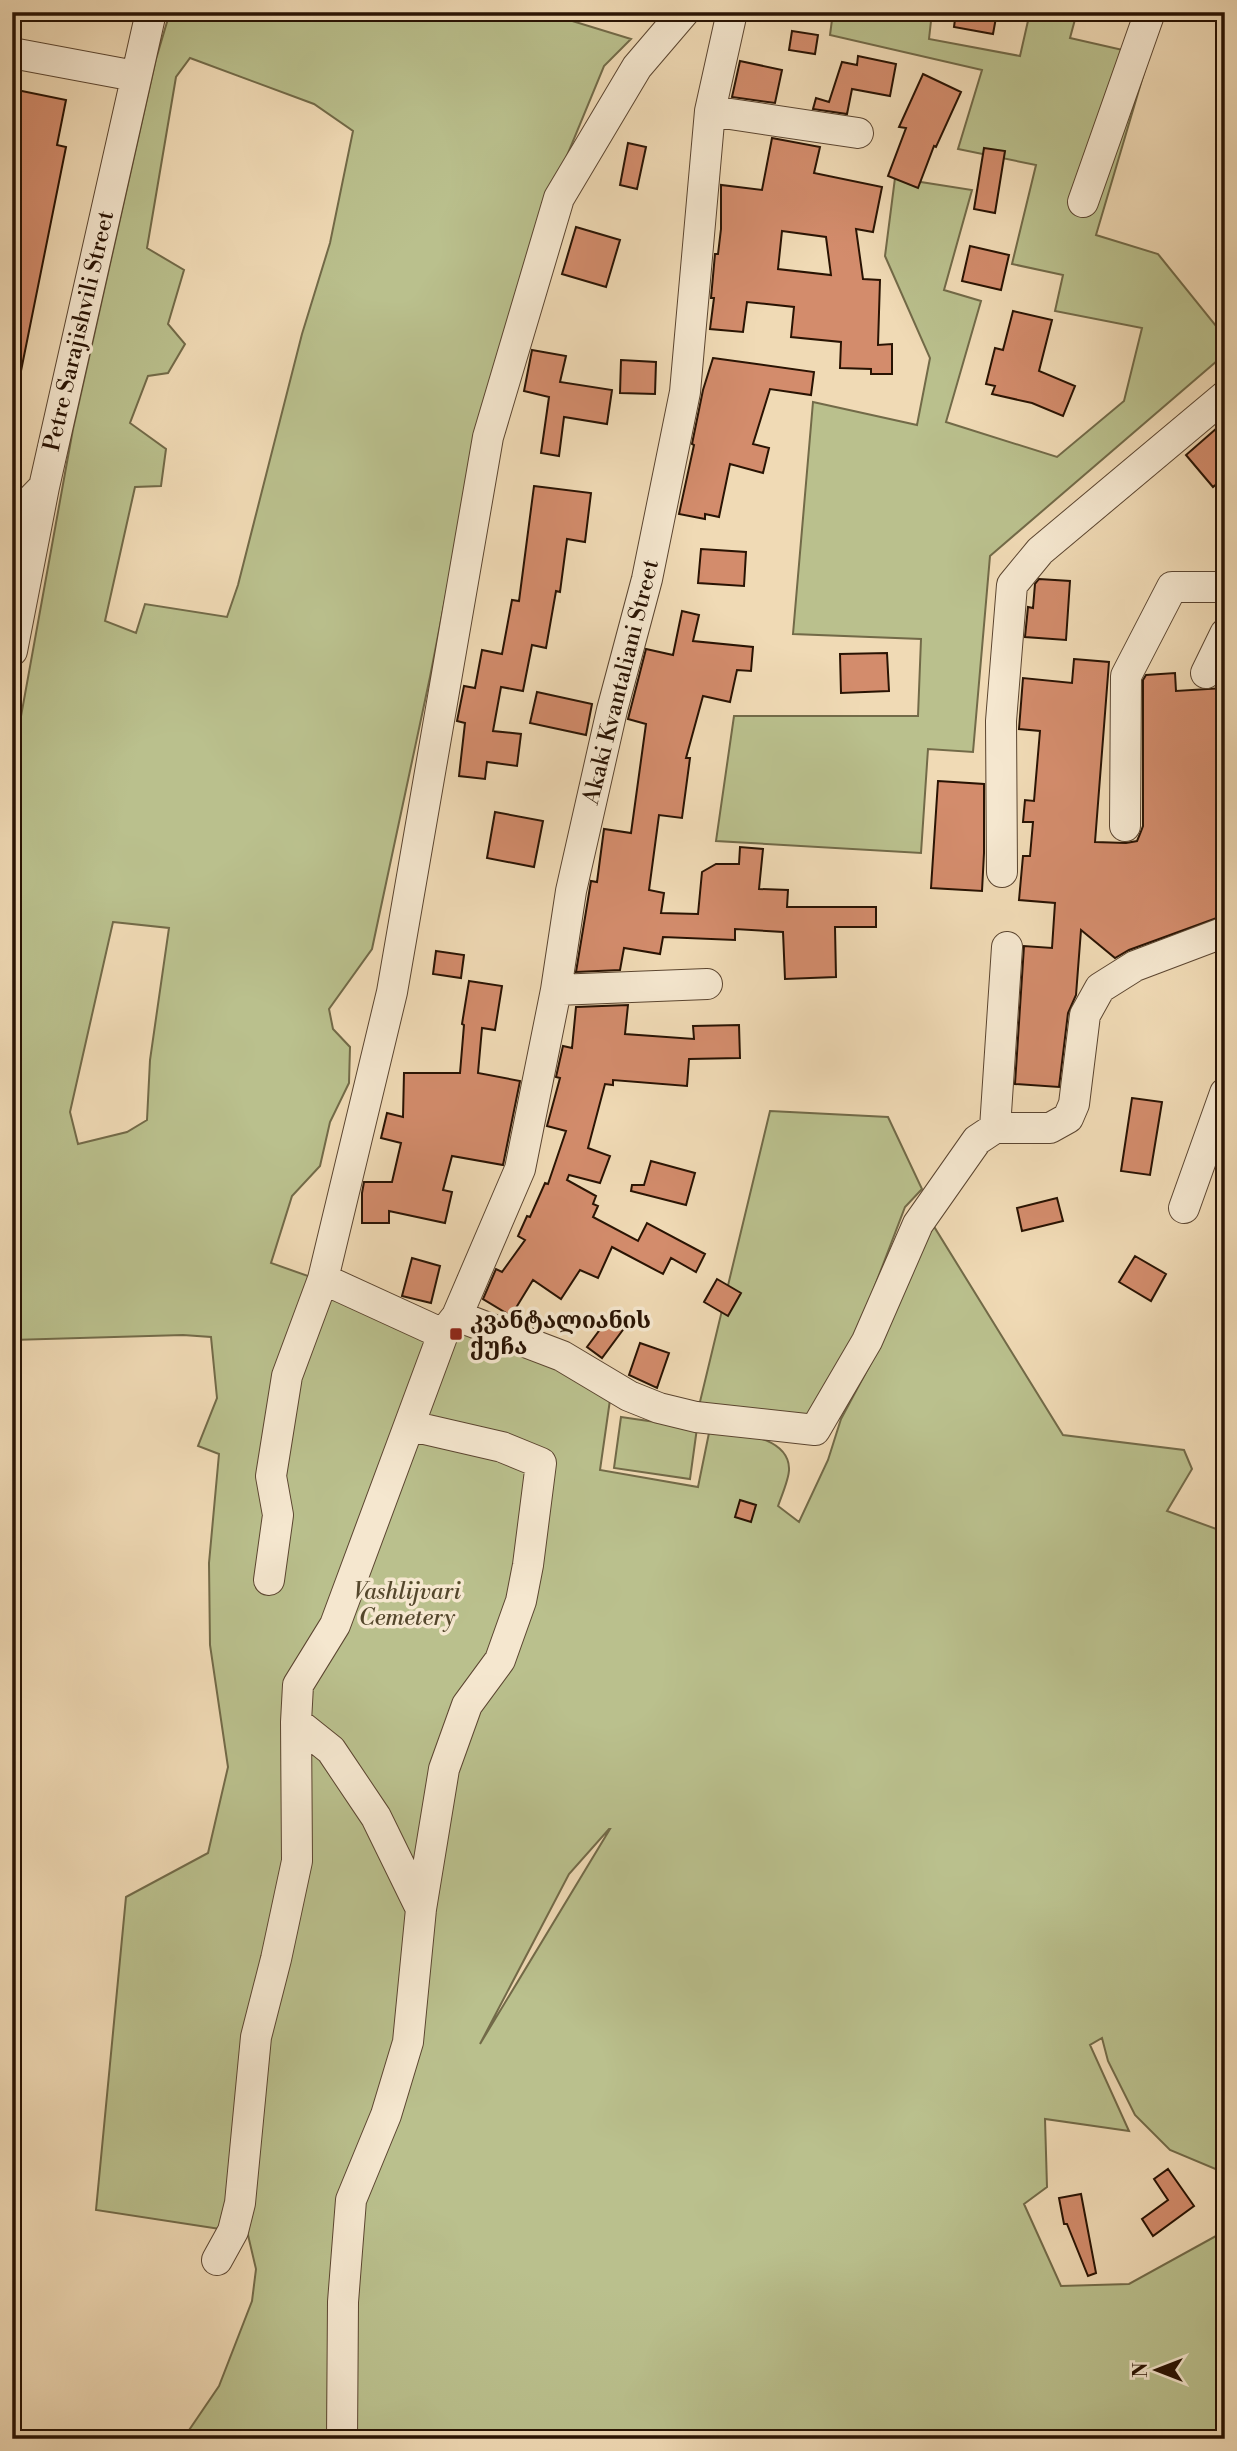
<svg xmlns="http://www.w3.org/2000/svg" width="1237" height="2451" font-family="'Libre Bodoni','Noto Serif Georgian',serif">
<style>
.green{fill:#bac08d;stroke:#726a48;stroke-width:2;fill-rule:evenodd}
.building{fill:#d38c6c;stroke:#291303;stroke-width:2;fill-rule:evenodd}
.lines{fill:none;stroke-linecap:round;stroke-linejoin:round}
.minor-casing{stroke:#5b4530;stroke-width:32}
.minor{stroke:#f5e7cf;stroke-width:30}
.poi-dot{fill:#8f2418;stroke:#f5e7cf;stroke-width:2.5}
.labels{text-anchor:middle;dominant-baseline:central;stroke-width:7;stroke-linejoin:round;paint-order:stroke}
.street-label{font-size:23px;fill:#291303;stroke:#f5e7cf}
.poi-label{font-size:23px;font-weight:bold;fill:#291303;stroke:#f5e7cf;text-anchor:start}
.park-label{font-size:23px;font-style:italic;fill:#54472c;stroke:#f5e7cf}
</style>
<rect width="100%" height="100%" fill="#f0dab5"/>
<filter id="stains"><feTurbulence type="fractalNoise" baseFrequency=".00286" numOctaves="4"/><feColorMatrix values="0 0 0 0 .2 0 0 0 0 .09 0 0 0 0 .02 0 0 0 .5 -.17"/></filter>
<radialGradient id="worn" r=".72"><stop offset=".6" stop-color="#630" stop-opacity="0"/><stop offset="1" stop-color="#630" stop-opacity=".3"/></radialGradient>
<path class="green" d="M 170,12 L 543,12 L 631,39 L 604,66 L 554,187 L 480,420 L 430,677 L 372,949 L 329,1009 L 333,1029 L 350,1047 L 349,1083 L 330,1122 L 320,1166 L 292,1196 L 271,1263 L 547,1360 L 610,1400 L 600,1470 L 698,1487 L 710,1428 C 734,1433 788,1435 789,1468 C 790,1477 781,1497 778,1506 L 799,1522 L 828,1460 L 841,1419 L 879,1348 L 933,1225 L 1063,1435 L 1184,1450 L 1192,1469 L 1167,1511 L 1219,1530 L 1225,1530 L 1225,2173 L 1170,2150 L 1135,2115 L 1108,2061 L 1102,2038 L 1090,2045 L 1129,2131 L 1045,2119 L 1047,2187 L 1024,2204 L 1061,2286 L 1129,2284 L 1225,2231 L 1225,2439 L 183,2439 L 219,2386 L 252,2301 L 256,2269 L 248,2235 L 233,2231 L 96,2210 L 126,1897 L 208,1853 L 228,1767 L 210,1645 L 209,1563 L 219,1454 L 198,1446 L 217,1398 L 211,1337 L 183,1335 L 12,1340 L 12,766 L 73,429 L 156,59 ZM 190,58 L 314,104 L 353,131 L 330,243 L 302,334 L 238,585 L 227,617 L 145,604 L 136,633 L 105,621 L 135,487 L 161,486 L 166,449 L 130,423 L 148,376 L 168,373 L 185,344 L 168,324 L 184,270 L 147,248 L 176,77 ZM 113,922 L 169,928 L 150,1060 L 147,1120 L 127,1132 L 78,1144 L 70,1112 ZM 609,1829 L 610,1829 L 480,2044 L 569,1874 Z
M 833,12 L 932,12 L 929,39 L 1020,56 L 1030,12 L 1077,12 L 1070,38 L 1149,56 L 1096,235 L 1158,254 L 1225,337 L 1225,354 L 990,556 L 973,752 L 928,749 L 921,853 L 716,841 L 734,716 L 918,716 L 921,639 L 793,634 L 813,402 L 917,425 L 930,358 L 885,256 L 895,178 L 972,190 L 944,290 L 981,301 L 946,422 L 1057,457 L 1124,401 L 1142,328 L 1055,311 L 1063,275 L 1012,264 L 1036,165 L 958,149 L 982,70 L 830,35 Z
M 770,1111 L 888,1117 L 922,1189 L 905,1207 L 855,1338 L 806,1419 L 698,1410 Z
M 621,1417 L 697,1428 L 690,1479 L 614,1468 Z"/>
<path class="building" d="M 956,12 L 997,12 L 993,34 L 954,27 Z
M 792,31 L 818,35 L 815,54 L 789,50 Z
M 858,56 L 896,64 L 890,96 L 852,89 L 847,114 L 813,109 L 816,98 L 829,102 L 842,62 L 857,65 Z
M 740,61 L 782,70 L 775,103 L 732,97 Z
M 923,74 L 961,92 L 936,147 L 934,146 L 918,188 L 888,176 L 906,128 L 899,127 Z
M 12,89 L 66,100 L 57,145 L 66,147 L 20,376 L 12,375 Z
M 772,138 L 820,147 L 814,173 L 882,187 L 873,232 L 856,229 L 863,279 L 880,280 L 878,345 L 892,344 L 892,374 L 871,374 L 871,369 L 840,368 L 841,342 L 791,337 L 794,307 L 747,302 L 743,332 L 710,329 L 714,298 L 711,298 L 715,254 L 718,254 L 721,229 L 721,185 L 762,190 ZM 782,231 L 826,237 L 831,275 L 778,269 Z
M 628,143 L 646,147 L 637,189 L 620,185 Z
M 984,148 L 1005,151 L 995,213 L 974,209 Z
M 576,227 L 620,240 L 606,287 L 562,274 Z
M 970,246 L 1009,255 L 1001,290 L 962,281 Z
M 1013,311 L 1052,320 L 1039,371 L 1075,386 L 1063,416 L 1032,403 L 992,394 L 995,386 L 986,384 L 995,348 L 1003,350 Z
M 532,350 L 566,356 L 560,382 L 612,390 L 607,424 L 564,417 L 559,456 L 541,453 L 549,397 L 524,391 Z
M 713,358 L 814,372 L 811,395 L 770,389 L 753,444 L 769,448 L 763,473 L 730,464 L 719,517 L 705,514 L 705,519 L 679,514 L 694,445 L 692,444 L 703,390 Z
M 621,360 L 656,362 L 655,394 L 620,393 Z
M 1225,421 L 1225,477 L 1213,487 L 1186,455 Z
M 534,486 L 591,493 L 585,542 L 567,539 L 560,592 L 556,591 L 546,648 L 532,645 L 523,691 L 501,687 L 493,731 L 521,734 L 517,766 L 487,762 L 485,779 L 459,776 L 465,723 L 457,721 L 464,686 L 475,688 L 482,650 L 502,654 L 512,600 L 519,601 Z
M 701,549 L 746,552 L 744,586 L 698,583 Z
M 1039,579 L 1070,581 L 1066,640 L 1025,637 L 1028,607 L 1033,608 L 1035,584 Z
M 682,611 L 699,615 L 693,641 L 753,647 L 751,671 L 737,670 L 730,702 L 703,696 L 686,758 L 690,758 L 682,818 L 659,815 L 649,890 L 664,893 L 661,913 L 698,914 L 702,872 L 716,864 L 739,864 L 740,847 L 763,849 L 759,889 L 788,890 L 787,907 L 876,907 L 876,927 L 835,927 L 836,977 L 785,979 L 783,932 L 735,929 L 735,940 L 663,937 L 660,954 L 624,948 L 620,970 L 576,972 L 591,881 L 597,882 L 604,829 L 631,833 L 646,724 L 628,719 L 646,649 L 673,655 Z
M 887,653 L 889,691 L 841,693 L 840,654 Z
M 1074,659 L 1109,662 L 1095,842 L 1126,843 L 1137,841 L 1140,834 L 1143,826 L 1143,680 L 1146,675 L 1175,673 L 1176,691 L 1224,688 L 1225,915 L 1129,950 L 1115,958 L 1081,930 L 1076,995 L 1068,1013 L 1059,1087 L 1015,1084 L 1024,946 L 1052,948 L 1055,903 L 1019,900 L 1023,856 L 1030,856 L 1033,822 L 1023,822 L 1025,800 L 1034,801 L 1040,731 L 1019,729 L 1023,678 L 1072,683 Z
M 537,692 L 592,704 L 586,735 L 530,723 Z
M 938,781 L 984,784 L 984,853 L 982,891 L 931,888 Z
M 495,812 L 543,821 L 534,867 L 487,858 Z
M 436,951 L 464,955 L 461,978 L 433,974 Z
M 469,981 L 502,986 L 495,1030 L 482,1028 L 478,1073 L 520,1081 L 503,1165 L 452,1156 L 443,1190 L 452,1192 L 445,1223 L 389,1211 L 389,1223 L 362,1223 L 362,1193 L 364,1182 L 392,1182 L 401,1143 L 381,1138 L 387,1113 L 403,1117 L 404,1073 L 460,1073 L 464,1025 L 462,1024 Z
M 628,1005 L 625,1034 L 694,1039 L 693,1026 L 739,1025 L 740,1058 L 689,1059 L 687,1086 L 613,1080 L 613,1085 L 605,1084 L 588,1148 L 610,1156 L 600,1183 L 569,1175 L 567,1180 L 596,1196 L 593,1204 L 598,1206 L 593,1217 L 638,1241 L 647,1223 L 705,1254 L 696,1272 L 671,1258 L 663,1274 L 612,1247 L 598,1278 L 580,1270 L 561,1299 L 533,1280 L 511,1316 L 483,1299 L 496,1269 L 502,1272 L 525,1240 L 518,1236 L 527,1216 L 530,1217 L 545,1183 L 548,1184 L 566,1131 L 547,1126 L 560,1078 L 556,1077 L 563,1046 L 572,1048 L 576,1007 Z
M 1132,1098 L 1162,1102 L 1150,1175 L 1121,1171 Z
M 651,1161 L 695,1173 L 686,1205 L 631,1191 L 632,1185 L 644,1185 Z
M 1057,1198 L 1063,1221 L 1022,1231 L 1017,1208 Z
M 1135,1256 L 1166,1274 L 1151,1301 L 1119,1282 Z
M 412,1258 L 440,1266 L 431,1303 L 402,1296 Z
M 717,1279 L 741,1293 L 728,1316 L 704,1302 Z
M 613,1312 L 628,1323 L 602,1358 L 587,1347 Z
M 640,1343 L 669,1353 L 657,1388 L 629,1375 Z
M 740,1500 L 756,1505 L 751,1522 L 735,1517 Z
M 1168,2169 L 1194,2206 L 1153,2236 L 1142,2219 L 1168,2200 L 1154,2179 Z
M 1081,2194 L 1096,2273 L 1088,2276 L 1067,2224 L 1064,2224 L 1059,2198 Z"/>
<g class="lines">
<defs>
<path id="minor" d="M 12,53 L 135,76
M 710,111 L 858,133
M 1083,202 L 1150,12
M 12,520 L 44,487
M 12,651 L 44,487 L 151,12
M 1206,673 L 1225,634
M 1125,826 L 1126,676 L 1172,587 L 1225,587
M 1002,872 L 1001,721 L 1012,585 L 1040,551 L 1225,396
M 556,990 L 707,984
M 995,1128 L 1007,947
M 1184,1208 L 1225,1093
M 323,1279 L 443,1334
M 457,1316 L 562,1356 L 629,1396 L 659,1408 L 696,1417 L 815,1430 L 867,1341 L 918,1224 L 977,1140 L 995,1128 L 1050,1128 L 1068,1118 L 1074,1104 L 1085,1015 L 1100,988 L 1135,966 L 1225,932
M 269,1580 L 278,1515 L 271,1476 L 287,1376 L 323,1279 L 392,992 L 488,437 L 559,198 L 637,67 L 684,12
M 296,1722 L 331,1750 L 376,1817 L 421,1909
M 217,2260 L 233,2231 L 240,2203 L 256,2037 L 276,1959 L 297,1861 L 296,1722 L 298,1685 L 335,1625 L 443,1334 L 457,1316 L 520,1169 L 556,990 L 571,891 L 612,710 L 647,579 L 685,392 L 710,111 L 732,12
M 342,2439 L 343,2302 L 351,2200 L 386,2115 L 408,2042 L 421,1909 L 444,1769 L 467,1705 L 500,1660 L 521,1601 L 528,1565 L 541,1463 L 502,1447 L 411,1426"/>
</defs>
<use href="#minor" class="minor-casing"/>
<use href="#minor" class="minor"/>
</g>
<rect class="poi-dot" x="449" y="1327" width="14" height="14" rx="3.5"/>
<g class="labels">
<g class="street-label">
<text transform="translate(79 331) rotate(-77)">Petre Sarajishvili Street</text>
<text transform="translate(621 682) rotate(-76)">Akaki Kvantaliani Street</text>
</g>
<g class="poi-label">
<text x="470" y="1321">კვანტალიანის<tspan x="470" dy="26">ქუჩა</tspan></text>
</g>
<g class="park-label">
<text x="407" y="1592">Vashlijvari<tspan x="407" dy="26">Cemetery</tspan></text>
</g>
</g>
<rect width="1237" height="2451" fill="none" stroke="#f0dab5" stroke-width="42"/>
<rect x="14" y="14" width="1209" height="2423" fill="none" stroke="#291303" stroke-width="3.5"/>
<rect x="21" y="21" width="1195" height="2409" fill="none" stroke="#291303" stroke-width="2"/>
<g transform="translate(1157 2370) rotate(270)" stroke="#f5e7cf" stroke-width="5" paint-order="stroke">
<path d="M0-5L12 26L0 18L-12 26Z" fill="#291303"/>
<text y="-10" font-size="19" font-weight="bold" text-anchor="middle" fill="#291303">N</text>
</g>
<rect width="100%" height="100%" filter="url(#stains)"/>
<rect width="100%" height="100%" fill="url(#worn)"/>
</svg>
